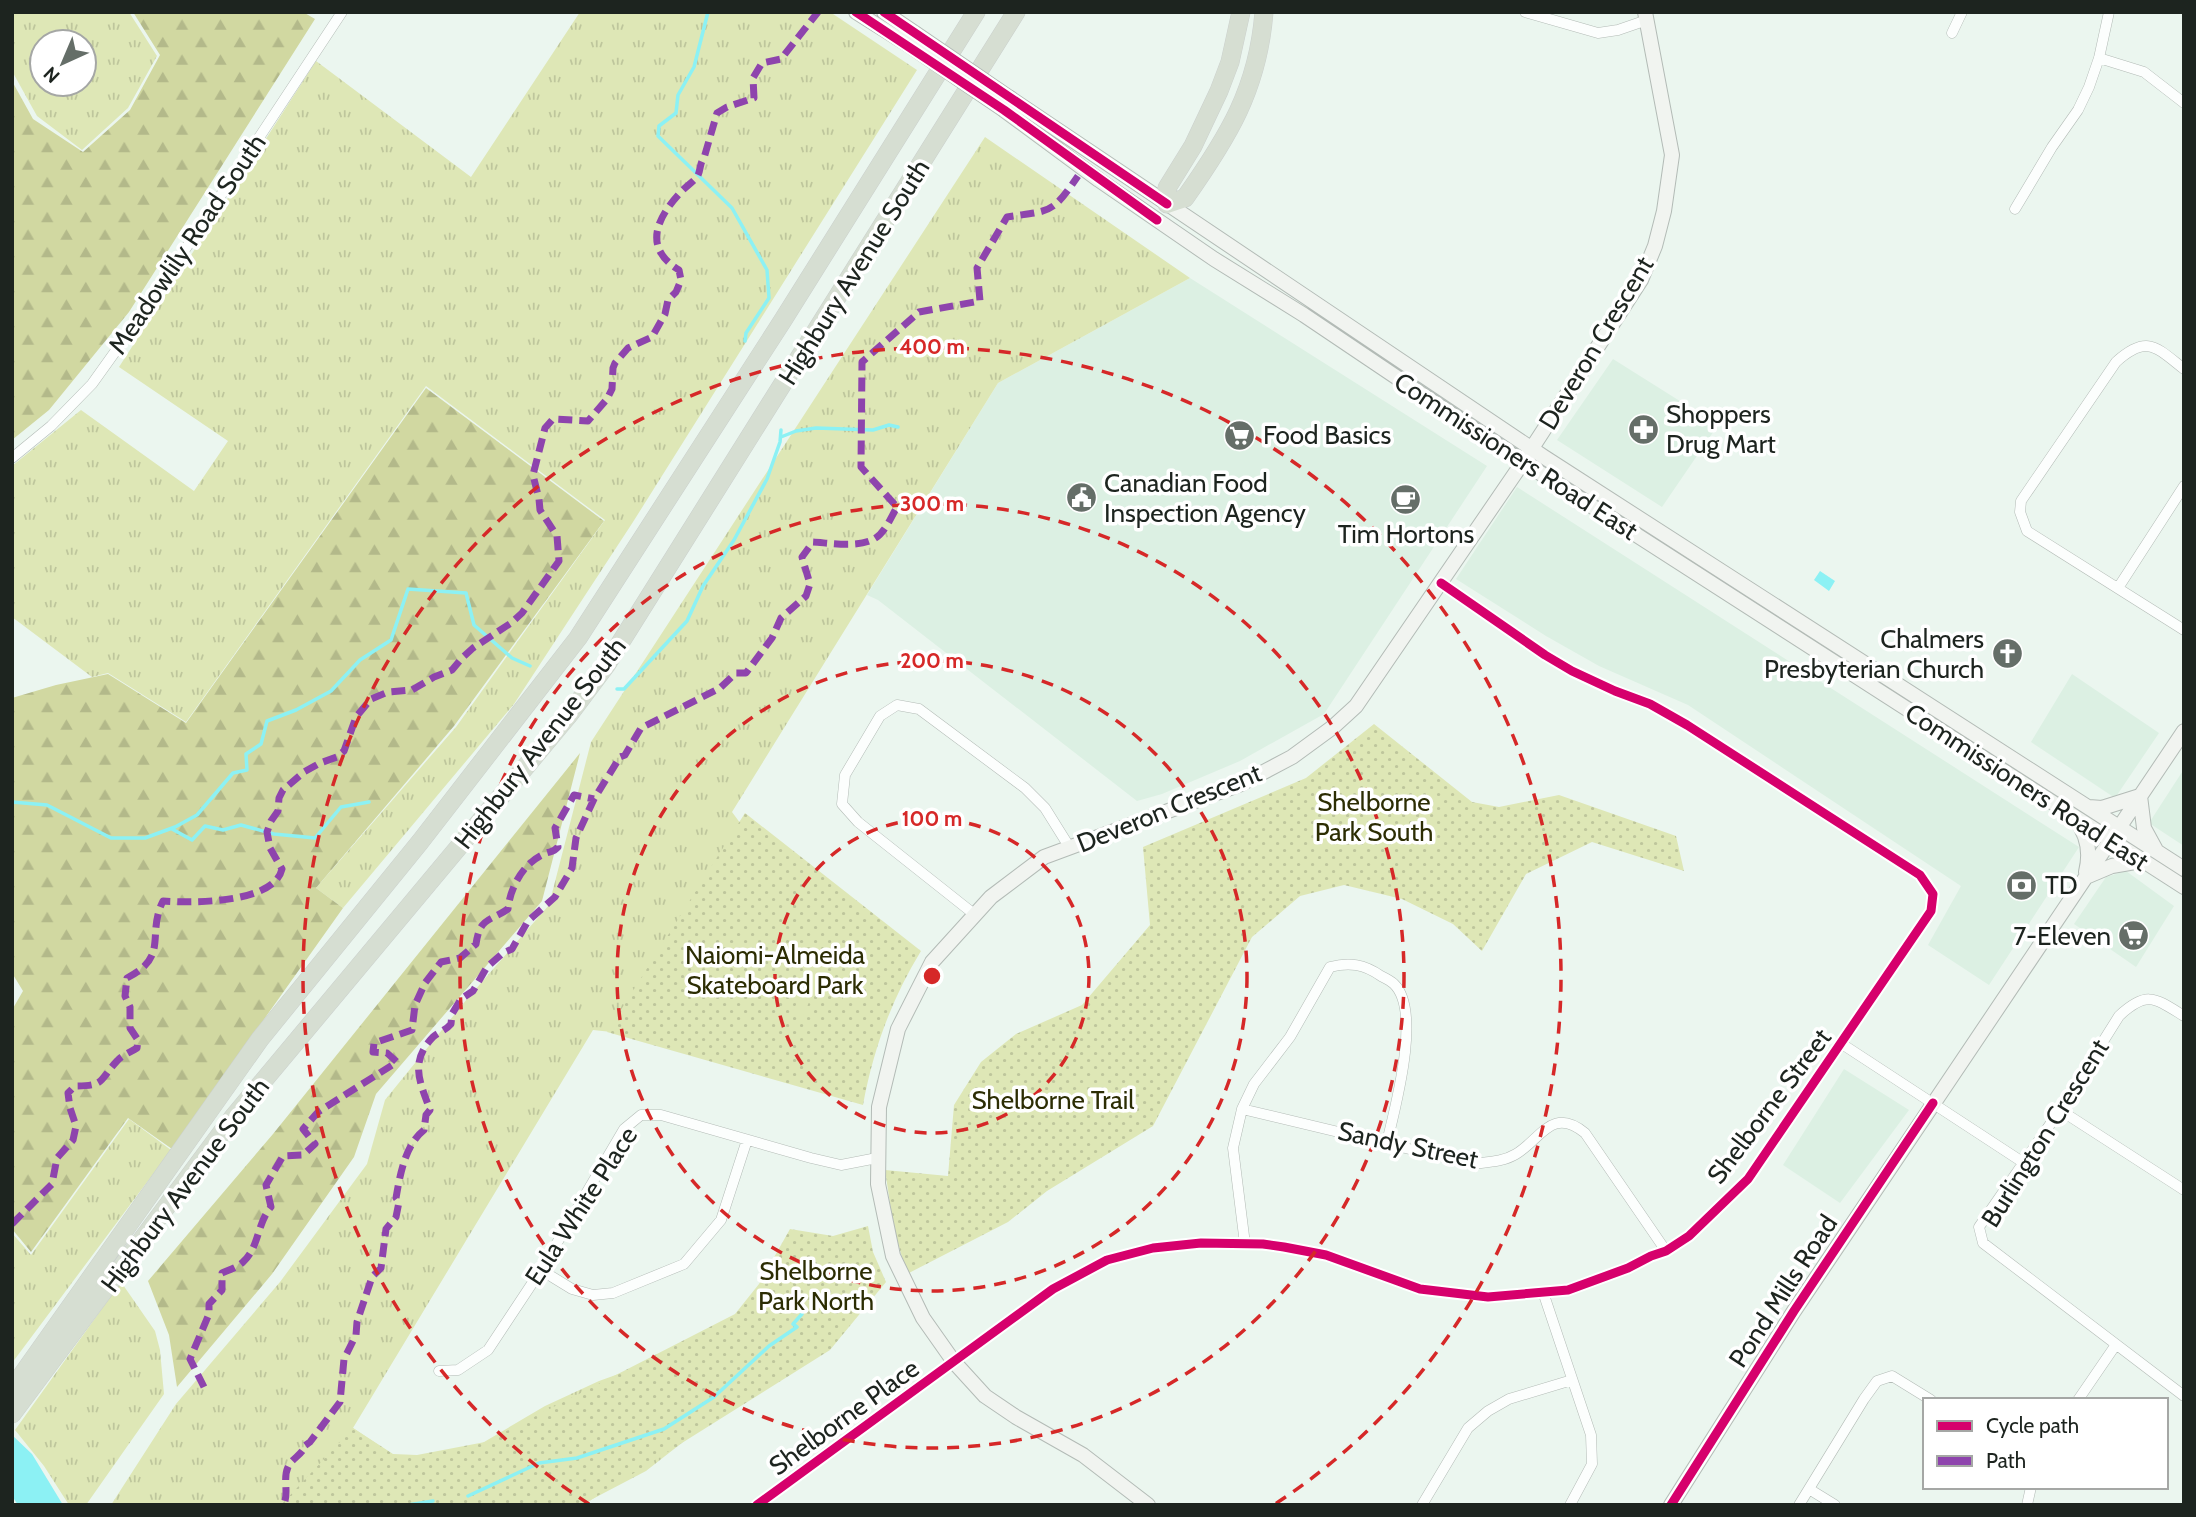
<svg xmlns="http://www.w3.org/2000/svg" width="2196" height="1517" font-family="Cabin,sans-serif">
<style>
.built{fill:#dcf0e3}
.grass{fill:url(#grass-tufts);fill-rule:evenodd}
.forest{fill:url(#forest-firs)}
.park{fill:url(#park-dots)}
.pitch{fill:#dee7b6}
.water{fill:#8cf1f4}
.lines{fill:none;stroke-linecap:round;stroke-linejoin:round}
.stream{stroke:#8cf1f4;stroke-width:3.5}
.street-casing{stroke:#b3bbb6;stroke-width:11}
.secondary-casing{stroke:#b3bbb6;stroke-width:16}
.highway-casing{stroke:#cbd0cd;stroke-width:19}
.street{stroke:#fcfefd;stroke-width:10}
.secondary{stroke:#f1f4f0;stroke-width:14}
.highway{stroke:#d6ded2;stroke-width:18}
.secondary-bridge-casing{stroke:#b3bbb6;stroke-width:16;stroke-linecap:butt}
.secondary-bridge{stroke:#f1f4f0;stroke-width:14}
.quiet{stroke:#8e44ad;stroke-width:7;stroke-dasharray:14 7;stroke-linecap:butt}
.cycleway-casing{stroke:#fff;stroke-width:13}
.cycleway{stroke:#d6006c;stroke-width:9}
.ring{fill:none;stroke:#d62828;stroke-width:3.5;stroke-dasharray:12 9}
.labels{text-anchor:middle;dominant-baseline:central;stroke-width:7;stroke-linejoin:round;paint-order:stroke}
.street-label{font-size:26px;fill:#1d241f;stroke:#fff}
.poi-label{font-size:26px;fill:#1d241f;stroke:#fff;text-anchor:start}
.park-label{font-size:26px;fill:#2c2d03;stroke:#fff}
.centre{fill:#d62828;stroke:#fff;stroke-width:3.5}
.ring-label{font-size:21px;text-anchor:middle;font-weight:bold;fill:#d62828;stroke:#fff;stroke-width:7;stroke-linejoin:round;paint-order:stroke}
</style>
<defs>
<pattern id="grass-tufts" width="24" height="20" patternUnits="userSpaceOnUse" patternTransform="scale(1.75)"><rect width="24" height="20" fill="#dee7b6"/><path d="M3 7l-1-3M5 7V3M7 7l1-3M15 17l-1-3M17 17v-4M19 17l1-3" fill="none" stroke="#bec69c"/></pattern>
<pattern id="forest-firs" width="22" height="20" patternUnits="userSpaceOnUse" patternTransform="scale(1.75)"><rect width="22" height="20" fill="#d1d8a1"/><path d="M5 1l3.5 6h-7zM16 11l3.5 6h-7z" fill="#b3b98a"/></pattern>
<pattern id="park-dots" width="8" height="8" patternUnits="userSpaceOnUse" patternTransform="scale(1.75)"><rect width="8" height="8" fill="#dee7b6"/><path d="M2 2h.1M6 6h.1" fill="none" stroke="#bec69c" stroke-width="1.8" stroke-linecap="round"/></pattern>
</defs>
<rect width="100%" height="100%" fill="#ebf6ef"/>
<path class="built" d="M 1190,278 L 1487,466 L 1324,714 L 1240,761 L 1162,794 L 1137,801 L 878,600 L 867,595 L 998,383 Z
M 1613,359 L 1718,425 L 1662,507 L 1557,440 Z
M 1517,487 L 2079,847 L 1989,985 L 1928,945 L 1961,886 L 1688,705 L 1599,666 L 1546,636 L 1456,579 Z
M 2072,674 L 2159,733 L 2115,798 L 2031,742 Z
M 2184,769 L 2184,846 L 2149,823 Z
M 2126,871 L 2174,906 L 2136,967 L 2074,924 L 2106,877 Z
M 1844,1069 L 1909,1110 L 1840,1203 L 1783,1165 Z"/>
<path class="grass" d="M 12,12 L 129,12 L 157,56 L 128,108 L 82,150 L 37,116 L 12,71 ZM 84,42 L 84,84 L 42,84 L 42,42 Z
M 580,12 L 830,12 L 917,70 L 633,522 L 514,704 L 343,908 L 316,888 L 456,727 L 605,520 L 426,386 L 186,722 L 108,673 L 92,677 L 12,617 L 12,466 L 81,410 L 194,491 L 228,441 L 119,367 L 316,61 L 471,177 Z
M 985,137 L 1190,278 L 998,383 L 732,812 L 755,843 L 677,1039 L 593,1030 L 353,1428 L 398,1458 L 429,1462 L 479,1445 L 545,1406 L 599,1381 L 691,1348 L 775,1370 L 646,1471 L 581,1505 L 111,1505 L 176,1404 L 280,1282 L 367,1164 L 385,1100 L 467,999 L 549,905 L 591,742 Z
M 129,1119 L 171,1150 L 12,1363 L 12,1233 L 31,1255 Z
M 121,1282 L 155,1331 L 160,1350 L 164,1394 L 86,1505 L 69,1505 L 44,1466 L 15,1430 Z"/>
<path class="forest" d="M 133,12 L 303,12 L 315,19 L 129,312 L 49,410 L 12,440 L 12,81 L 33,119 L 83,152 L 130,110 L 160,55 Z
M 426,388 L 604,521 L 454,726 L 316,888 L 343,908 L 172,1149 L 128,1118 L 31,1252 L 12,1229 L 12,1010 L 23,991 L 12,973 L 12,698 L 56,685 L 108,674 L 186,723 Z
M 580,753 L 542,901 L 376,1094 L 354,1157 L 272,1274 L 177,1387 L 169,1335 L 148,1281 L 273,1134 Z"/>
<path class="park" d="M 1374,724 L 1472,802 L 1499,807 L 1559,795 L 1676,836 L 1684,871 L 1592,842 L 1526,874 L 1482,951 L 1453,924 L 1402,899 L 1344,885 L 1300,896 L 1252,937 L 1153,1126 L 1047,1191 L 1008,1222 L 907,1274 L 894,1230 L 885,1170 L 948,1176 L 954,1105 L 981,1062 L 1016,1034 L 1082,1005 L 1150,925 L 1143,847 L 1306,778 Z
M 745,813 L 921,951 C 892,998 873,1050 863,1105 L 607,1032 Z
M 868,1226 L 873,1252 L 886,1282 L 830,1350 L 583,1505 L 281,1505 L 353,1428 L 393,1454 L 417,1455 L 485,1442 L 735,1314 L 759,1284 L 790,1229 L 833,1236 Z"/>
<path class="pitch" d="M 817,961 L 825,965 L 803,1016 L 793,1011 Z
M 843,986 L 863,986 L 863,1002 L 843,1001 Z"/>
<path class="water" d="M 1820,571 L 1835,581 L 1829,591 L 1814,580 Z
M 12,1435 L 32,1454 L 63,1505 L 18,1505 L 12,1496 Z"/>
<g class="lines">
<path class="stream" d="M 708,12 L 694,67 L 678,95 L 676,113 L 659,126 L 658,136 L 732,208 L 767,270 L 769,298 L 746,333 L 745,341
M 781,437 L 796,431 L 816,428 L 873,430 L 889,425 L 898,427
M 617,689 L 624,689 L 687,621 L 703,586 L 734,540 L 767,479 L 780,442 L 781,430
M 12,802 L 47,805 L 111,838 L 145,838 L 175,827 L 197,815 L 233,773 L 247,770 L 246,754 L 261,744 L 267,721 L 296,710 L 331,691 L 360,660 L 391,640 L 408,589 L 466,593 L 474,625 L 512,658 L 530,666
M 172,829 L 192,840 L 205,826 L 223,830 L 241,825 L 274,834 L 315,838 L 341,807 L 369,802
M 468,1496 L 539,1463 L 577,1458 L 664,1429 L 714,1397 L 769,1346 L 797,1327 L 793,1324 L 802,1314
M 408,1505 L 433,1501"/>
<defs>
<path id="street" d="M 1525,12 L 1598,33 L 1618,30 L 1647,20
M 1952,33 L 1962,12
M 2099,58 L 2144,72 L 2184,103
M 2015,209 L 2052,147 L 2078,110 L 2089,87 L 2099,58 L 2109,12
M 2184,369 C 2156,347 2147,334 2116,362 L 2021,501 L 2020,512 L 2027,531 L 2184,630
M 12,458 L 51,426 L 92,384 L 145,310 L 342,12
M 2118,588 L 2184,486
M 974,914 L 858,822 L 842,804 L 845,775 L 880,716 L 897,705 L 919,709 L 1025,788 L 1045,808 L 1070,848
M 2184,1016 C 2155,998 2147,990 2119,1016 L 2060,1110 L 1979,1227 L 1983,1243 L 2184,1396
M 1842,1044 L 2024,1163
M 1242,1109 L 1472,1164 C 1487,1162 1503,1162 1516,1154 C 1541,1139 1552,1106 1585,1133 L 1666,1251
M 2060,1110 L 2184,1190
M 1245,1244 L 1233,1148 L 1242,1109 L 1254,1084 L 1290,1037 L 1330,967 C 1349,962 1364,964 1381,976 C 1385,978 1391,981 1394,984 C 1422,1011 1395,1108 1387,1142
M 541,1270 L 572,1289 L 593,1295 L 613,1293 L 684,1264 L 721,1220 L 747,1140
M 1543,1292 L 1591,1435 L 1592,1464 L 1570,1505
M 439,1371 L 458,1370 L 488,1350 L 541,1270 L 624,1129 L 641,1115 L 661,1115 L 811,1158 L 841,1165 L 877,1158
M 2078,1400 L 2115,1346
M 1809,1489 L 1835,1505
M 757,1505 L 1053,1289 L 1107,1260 L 1153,1248 L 1201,1243 L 1263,1244 L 1284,1247 L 1326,1255 L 1420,1289 L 1488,1297 L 1568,1290 L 1628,1268 L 1651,1256 L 1666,1251 L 1689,1236 L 1748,1179 L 1931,911 L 1933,894 L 1920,875 L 1687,725 L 1650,704 L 1615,691 L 1572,671 L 1545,655 L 1441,583
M 1422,1505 L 1468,1428 L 1488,1411 L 1509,1399 L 1572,1380
M 1799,1505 L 1864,1399 L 1877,1381 L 1892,1376 L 1931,1400
M 2027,1505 L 2031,1487"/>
<path id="secondary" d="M 856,12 L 907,44
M 884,12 L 915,33
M 1010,98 L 1544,457 L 2184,869
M 1004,110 L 1099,180 L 1214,259 L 1304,315 L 1509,453 L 2184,887
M 2140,796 L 2144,828 L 2156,850
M 2089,807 L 2102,808 L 2140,796
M 2075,819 C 2088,835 2091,852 2086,872
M 2086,877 L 2112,866 L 2141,861
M 1148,1505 L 1083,1455 L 1016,1417 L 985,1396 L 954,1362 L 923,1318 L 893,1256 L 878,1184 L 879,1107 L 898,1029 L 932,962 L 991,897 L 1044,857 L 1241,784 L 1292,757 L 1333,727 L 1356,706 L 1523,462 L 1641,280 L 1655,246 L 1664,211 L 1672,155 L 1645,12
M 1671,1505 L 1794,1311 L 2184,731"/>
<path id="highway" d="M 1241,12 L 1230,62 L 1219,91 L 1193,146 L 1167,188 L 1167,204 L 1185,198 C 1228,137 1258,89 1264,12
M 12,1389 L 260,1039 L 420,842 L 578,638 L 783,320 L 976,12
M 12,1414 L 234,1116 L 568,716 L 607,664 L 1016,12"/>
</defs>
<use href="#street" class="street-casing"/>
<use href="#secondary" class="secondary-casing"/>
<use href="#highway" class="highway-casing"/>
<use href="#street" class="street"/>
<use href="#secondary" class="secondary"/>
<use href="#highway" class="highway"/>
<defs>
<path id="secondary-bridge" d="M 915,33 L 1010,98
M 907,44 L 1004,110"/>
</defs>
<use href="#secondary-bridge" class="secondary-bridge-casing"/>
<use href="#secondary-bridge" class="secondary-bridge"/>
<path class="quiet" d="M 12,1224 L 52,1184 L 57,1158 L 73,1140 L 76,1126 L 70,1108 L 68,1093 L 75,1086 C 106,1086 99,1080 117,1061 C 122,1055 131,1052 137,1048 L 138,1040 L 130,1028 L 130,1007 L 125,996 L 127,978 C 170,956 146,935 163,901 C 191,903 274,904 282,869 L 270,848 L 267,832 L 271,821 L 278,811 L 279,798 L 283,790 L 304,772 L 320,763 L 337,757 L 344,751 L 356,717 L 371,699 L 388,692 L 412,690 L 434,677 L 452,670 L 462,658 L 473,648 L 511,623 L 522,613 L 559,561 L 557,536 L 540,510 L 539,499 L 533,475 L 545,428 L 553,419 L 588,421 L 607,399 L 612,389 L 613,368 L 615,363 L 628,348 L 652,337 L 665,314 L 668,300 L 676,292 L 681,280 L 679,270 C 643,248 656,219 680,193 C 685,187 692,183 697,177 C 701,171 699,164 704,158 L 717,113 L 727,107 L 754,98 L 753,78 L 762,63 L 781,59 L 818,12
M 204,1387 L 190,1359 L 209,1314 L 209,1304 L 222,1290 L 222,1273 C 229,1270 238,1267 243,1262 C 259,1248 257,1223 271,1207 L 266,1185 L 283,1156 L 303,1155 L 315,1144 L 303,1129 L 318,1112 L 397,1062 L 387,1053 L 373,1052 L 374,1043 L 412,1030 L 415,1005 L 425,983 L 441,962 L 460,958 L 476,944 C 480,917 489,922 508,909 C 510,888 523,863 544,854 C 550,851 553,853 558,847 L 555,828 L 574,795 L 594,799
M 285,1501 C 288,1490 283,1478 288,1467 C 291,1460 299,1456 303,1450 L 303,1447 L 310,1442 L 340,1402 L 344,1359 L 356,1335 L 357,1322 L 372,1277 L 381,1268 L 386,1229 L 396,1217 L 399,1202 L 396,1198 C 400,1175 405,1145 424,1130 L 426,1115 L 430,1110 C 420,1082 409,1062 433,1037 C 439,1032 446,1030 451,1024 L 452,1014 L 461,999 L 473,991 L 487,967 L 503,953 L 512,949 L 528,921 L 555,897 L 572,868 L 576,838 L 594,799 L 620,757 L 625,755 L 641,728 L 720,688 L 736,673 L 746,673 L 772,638 L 781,618 L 806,596 L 810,584 L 802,557 L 813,542 C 830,543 858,548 874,539 C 885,533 891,517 897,507 L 861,467 L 862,362 L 919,312 L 980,301 L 977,268 L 1007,217 C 1052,210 1051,215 1078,176"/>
<defs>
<path id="cycleway" d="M 856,12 L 1004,110 L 1157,220
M 884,12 L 1167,204
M 757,1505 L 1053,1289 L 1107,1260 L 1153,1248 L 1201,1243 L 1263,1244 L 1284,1247 L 1326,1255 L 1420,1289 L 1488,1297 L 1568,1290 L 1628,1268 L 1651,1256 L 1666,1251 L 1689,1236 L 1748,1179 L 1931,911 L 1933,894 L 1920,875 L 1687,725 L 1650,704 L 1615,691 L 1572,671 L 1545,655 L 1441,583
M 1671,1505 L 1794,1311 L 1933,1103"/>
</defs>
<use href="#cycleway" class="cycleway-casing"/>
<use href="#cycleway" class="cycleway"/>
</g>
<g class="ring">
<circle cx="932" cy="976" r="157"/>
<circle cx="932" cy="976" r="315"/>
<circle cx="932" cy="976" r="472"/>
<path d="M589 1504A629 629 0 1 1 1275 1504"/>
</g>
<defs>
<symbol id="pharmacy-disc" viewBox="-11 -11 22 22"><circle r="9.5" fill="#656e68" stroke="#fff"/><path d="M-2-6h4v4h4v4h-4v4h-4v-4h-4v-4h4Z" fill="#fff"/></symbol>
<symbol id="supermarket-disc" viewBox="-11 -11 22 22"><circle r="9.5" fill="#656e68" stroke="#fff"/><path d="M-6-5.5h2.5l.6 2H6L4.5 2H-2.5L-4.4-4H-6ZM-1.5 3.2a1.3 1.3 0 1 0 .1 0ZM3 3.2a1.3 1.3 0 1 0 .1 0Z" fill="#fff"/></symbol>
<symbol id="civic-disc" viewBox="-11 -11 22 22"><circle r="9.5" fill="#656e68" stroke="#fff"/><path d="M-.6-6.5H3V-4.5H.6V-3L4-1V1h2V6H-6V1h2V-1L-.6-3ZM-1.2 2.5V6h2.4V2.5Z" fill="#fff"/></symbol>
<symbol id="cafe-disc" viewBox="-11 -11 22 22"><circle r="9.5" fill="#656e68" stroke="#fff"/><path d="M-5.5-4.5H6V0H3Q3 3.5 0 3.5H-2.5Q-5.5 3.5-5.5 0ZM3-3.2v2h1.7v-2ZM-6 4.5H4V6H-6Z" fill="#fff"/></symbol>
<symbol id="church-disc" viewBox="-11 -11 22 22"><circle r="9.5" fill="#656e68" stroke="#fff"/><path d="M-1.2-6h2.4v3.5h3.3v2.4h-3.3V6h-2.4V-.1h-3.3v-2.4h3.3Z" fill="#fff"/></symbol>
<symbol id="bank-disc" viewBox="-11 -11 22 22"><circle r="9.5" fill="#656e68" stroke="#fff"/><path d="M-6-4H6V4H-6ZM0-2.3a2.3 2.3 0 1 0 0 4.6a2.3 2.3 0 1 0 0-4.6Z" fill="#fff"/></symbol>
</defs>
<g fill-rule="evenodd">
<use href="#pharmacy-disc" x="1626" y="412" width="35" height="35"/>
<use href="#supermarket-disc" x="1222" y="418" width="35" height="35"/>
<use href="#civic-disc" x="1064" y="480" width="35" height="35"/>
<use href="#cafe-disc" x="1388" y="482" width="35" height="35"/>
<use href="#church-disc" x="1990" y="636" width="35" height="35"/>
<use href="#bank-disc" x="2004" y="868" width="35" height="35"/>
<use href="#supermarket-disc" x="2116" y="918" width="35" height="35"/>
</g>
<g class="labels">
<g class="street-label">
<text transform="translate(187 244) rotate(-56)">Meadowlily Road South</text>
<text transform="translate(854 272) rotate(-58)">Highbury Avenue South</text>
<text transform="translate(1596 343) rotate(-59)">Deveron Crescent</text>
<text transform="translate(1516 456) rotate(33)">Commissioners Road East</text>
<text transform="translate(540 743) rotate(-52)">Highbury Avenue South</text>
<text transform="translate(2027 787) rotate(33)">Commissioners Road East</text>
<text transform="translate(1169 808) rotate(-22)">Deveron Crescent</text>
<text transform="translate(1769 1106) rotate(-53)">Shelborne Street</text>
<text transform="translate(2045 1133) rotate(-58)">Burlington Crescent</text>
<text transform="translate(1408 1145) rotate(12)">Sandy Street</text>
<text transform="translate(185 1185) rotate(-53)">Highbury Avenue South</text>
<text transform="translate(581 1206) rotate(-57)">Eula White Place</text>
<text transform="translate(1783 1291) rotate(-57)">Pond Mills Road</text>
<text transform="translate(844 1417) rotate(-36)">Shelborne Place</text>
</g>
<g class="poi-label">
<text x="1666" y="414">Shoppers<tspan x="1666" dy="30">Drug Mart</tspan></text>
<text x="1263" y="435">Food Basics</text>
<text x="1104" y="483">Canadian Food<tspan x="1104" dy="30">Inspection Agency</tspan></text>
<text x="1406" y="534" text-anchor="middle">Tim Hortons</text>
<text x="1984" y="639" text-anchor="end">Chalmers<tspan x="1984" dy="30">Presbyterian Church</tspan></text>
<text x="2045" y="885">TD</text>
<text x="2111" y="936" text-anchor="end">7-Eleven</text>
</g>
<g class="park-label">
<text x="1374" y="802">Shelborne<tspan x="1374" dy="30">Park South</tspan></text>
<text x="775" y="955">Naiomi-Almeida<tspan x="775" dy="30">Skateboard Park</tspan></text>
<text x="1053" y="1100">Shelborne Trail</text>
<text x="816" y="1271">Shelborne<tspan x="816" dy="30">Park North</tspan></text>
</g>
</g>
<circle cx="932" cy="976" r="10" class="centre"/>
<g class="ring-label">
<text x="932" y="354">400 m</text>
<text x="932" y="511">300 m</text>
<text x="932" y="668">200 m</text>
<text x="932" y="826">100 m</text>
</g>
<rect width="2196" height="1517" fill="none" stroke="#1d241f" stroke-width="28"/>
<rect x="1923" y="1398" width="245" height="91" fill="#ffffff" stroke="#a5a7a5" stroke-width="2"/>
<rect x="1937" y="1421" width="35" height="10" fill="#d6006c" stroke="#a5a7a5" stroke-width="2"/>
<text x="1986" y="1433" font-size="21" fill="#1d241f">Cycle path</text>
<rect x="1937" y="1456" width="35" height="10" fill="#8e44ad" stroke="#a5a7a5" stroke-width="2"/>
<text x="1986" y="1468" font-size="21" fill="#1d241f">Path</text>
<g transform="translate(63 63) rotate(224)"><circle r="33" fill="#ffffff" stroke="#a5a7a5" stroke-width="2"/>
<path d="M0-5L12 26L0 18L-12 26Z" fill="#656e68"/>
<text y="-10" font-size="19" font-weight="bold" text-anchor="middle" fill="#1d241f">N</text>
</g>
</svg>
